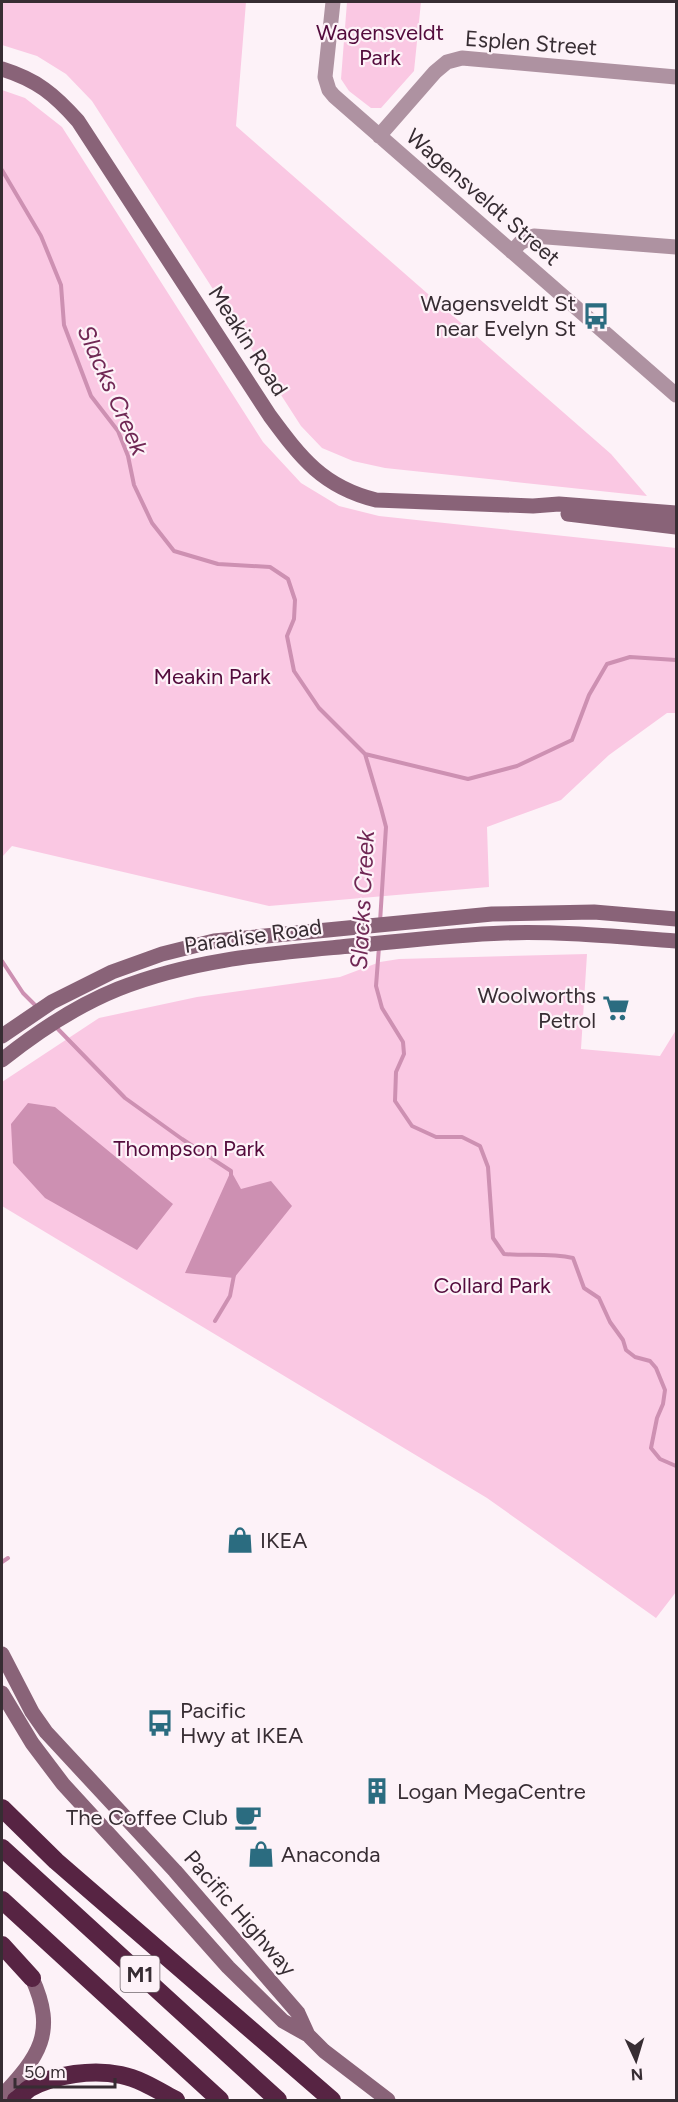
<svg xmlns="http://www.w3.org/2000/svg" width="678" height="2102" font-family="Figtree,sans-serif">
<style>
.green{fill:#fac8e3}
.water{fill:#cd90b2}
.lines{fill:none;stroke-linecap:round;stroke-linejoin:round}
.stream{stroke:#cd90b2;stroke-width:4}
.street{stroke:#ae92a1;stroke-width:15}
.secondary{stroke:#896378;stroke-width:15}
.highway{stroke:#572443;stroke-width:18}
.labels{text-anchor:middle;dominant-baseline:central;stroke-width:4.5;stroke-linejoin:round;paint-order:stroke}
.shield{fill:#fdf2f8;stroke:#72686e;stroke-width:1.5}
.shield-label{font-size:21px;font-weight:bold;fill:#372d33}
.park-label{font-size:22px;fill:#530b3c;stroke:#fdf2f8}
.street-label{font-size:22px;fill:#372d33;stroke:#fdf2f8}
.poi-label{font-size:22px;fill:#372d33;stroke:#fdf2f8;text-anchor:start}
.water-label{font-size:24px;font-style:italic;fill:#702855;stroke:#fdf2f8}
</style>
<rect width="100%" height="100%" fill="#fdf2f8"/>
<path class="green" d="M 2,2 L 246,2 L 236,126 L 611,454 L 647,496 L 385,468 L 353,461 L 322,448 L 301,426 L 92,101 L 66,74 L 37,56 L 2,45 Z
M 347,2 L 421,2 L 414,71 L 381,108 L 371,108 L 349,91 L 341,79 Z
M 2,90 L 25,98 L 62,127 L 263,442 L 301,483 L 339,506 L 379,516 L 676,548 L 676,713 L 667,713 L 609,755 L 561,800 L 487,827 L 489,887 L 269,906 L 12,846 L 2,857 Z
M 587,954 L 581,1049 L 660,1056 L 676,1030 L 676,1592 L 656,1618 L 487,1498 L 2,1206 L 2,1082 L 99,1018 L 197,997 L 340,977 L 380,962 L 399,959 Z"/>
<path class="water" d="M 28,1103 L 55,1107 L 173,1204 L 137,1250 L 45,1198 L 13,1163 L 11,1124 Z
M 231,1171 L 241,1189 L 271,1181 L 292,1206 L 234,1278 L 185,1273 Z"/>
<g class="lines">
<path class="stream" d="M 2,170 L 41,236 L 61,285 L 64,325 L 91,396 L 118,431 L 128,456 L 134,485 L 152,523 L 174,551 L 218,564 L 270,567 L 288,579 L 295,600 L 294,619 L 287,636 L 294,671 L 319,708 L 365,754 L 381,808 L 386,827 L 380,922
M 365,754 L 468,779 L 517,766 L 572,740 L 589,695 L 607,664 L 630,657 L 676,660
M 379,947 L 376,986 L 382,1008 L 403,1042 L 404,1054 L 396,1072 L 395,1101 L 412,1126 L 436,1137 L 462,1137 L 480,1146 L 488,1167 L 493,1238 L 504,1254 C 527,1256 550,1253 573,1258 L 584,1288 L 599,1298 L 610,1322 L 623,1340 L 626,1350 L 635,1357 L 650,1361 L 656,1368 L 665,1390 L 663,1404 L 657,1418 L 651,1448 L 660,1459 L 676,1466
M 2,961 L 23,993 L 38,1008
M 56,1027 L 125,1098 L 182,1139 L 231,1171 L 231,1175
M 215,1321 L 230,1296 L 234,1275
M 2,1562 L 8,1558"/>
<path class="street" d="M 333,2 L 325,77 L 329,90 L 334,96 L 676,395
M 379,136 L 435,72 L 447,62 L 462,58 L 676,77
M 512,252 L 520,243 L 534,236 L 676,247"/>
<path class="secondary" d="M 2,69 C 37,80 54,94 78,121 L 270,416 C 301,458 323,487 376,500 L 533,506 L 559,504 L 676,513
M 568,514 L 676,527
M 2,1036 L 52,1002 L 112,972 L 162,954 L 214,941 L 492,914 L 594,912 L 676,919
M 2,1060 C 37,1032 76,1006 118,989 C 191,960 264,954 340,947 C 395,942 449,935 504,933 C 561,931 619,937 676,941
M 2,1654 L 32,1712 L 46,1732 L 175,1871 L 298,2013 L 308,2035
M 2,1693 L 32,1743 L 63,1784 L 140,1868 L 228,1967 L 283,2021 L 308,2035 L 324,2051 L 388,2100
M 2,2096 C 39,2056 57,2033 32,1978"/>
<path class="highway" d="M 2,1808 L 56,1861 L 332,2100
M 2,1848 L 278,2100
M 2,1900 L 220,2100
M 2,1945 L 32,1978
M 16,2100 C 21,2097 25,2091 30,2088 C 56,2074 93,2069 121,2075 C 141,2079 159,2091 176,2100"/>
</g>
<defs>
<symbol id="bus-bare" viewBox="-9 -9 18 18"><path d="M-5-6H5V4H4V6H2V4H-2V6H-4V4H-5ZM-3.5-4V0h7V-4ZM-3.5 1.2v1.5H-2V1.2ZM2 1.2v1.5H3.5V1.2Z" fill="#2b6c80" stroke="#fdf2f8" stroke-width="2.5" paint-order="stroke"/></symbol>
<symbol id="supermarket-bare" viewBox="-9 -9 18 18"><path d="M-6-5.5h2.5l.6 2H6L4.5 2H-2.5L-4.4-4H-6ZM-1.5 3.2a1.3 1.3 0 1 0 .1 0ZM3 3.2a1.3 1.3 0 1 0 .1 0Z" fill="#2b6c80" stroke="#fdf2f8" stroke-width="2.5" paint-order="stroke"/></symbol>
<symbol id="shop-bare" viewBox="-9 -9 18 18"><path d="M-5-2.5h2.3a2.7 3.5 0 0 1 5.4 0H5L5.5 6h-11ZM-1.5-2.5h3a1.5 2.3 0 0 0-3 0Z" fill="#2b6c80" stroke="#fdf2f8" stroke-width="2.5" paint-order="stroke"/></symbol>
<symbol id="building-bare" viewBox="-9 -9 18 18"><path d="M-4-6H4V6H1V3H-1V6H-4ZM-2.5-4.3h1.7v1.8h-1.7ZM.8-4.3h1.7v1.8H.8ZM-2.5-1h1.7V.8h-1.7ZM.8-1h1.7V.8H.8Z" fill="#2b6c80" stroke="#fdf2f8" stroke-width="2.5" paint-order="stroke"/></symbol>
<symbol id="cafe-bare" viewBox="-9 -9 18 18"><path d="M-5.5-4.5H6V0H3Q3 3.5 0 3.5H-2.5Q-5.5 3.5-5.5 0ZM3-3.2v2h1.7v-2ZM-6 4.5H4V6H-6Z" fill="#2b6c80" stroke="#fdf2f8" stroke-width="2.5" paint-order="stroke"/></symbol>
</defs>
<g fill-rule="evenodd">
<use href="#bus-bare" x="577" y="297" width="38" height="38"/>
<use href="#supermarket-bare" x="597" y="989" width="38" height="38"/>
<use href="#shop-bare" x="221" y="1521" width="38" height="38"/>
<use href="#bus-bare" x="141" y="1704" width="38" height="38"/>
<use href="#building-bare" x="358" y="1772" width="38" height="38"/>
<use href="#cafe-bare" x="229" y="1798" width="38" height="38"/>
<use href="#shop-bare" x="242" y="1835" width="38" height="38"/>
</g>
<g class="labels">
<rect class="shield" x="120.5" y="1956" width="39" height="36" rx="4.5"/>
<g class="shield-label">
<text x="140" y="1974">M1</text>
</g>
<g class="park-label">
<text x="380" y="32">Wagensveldt<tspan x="380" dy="25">Park</tspan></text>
<text x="212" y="676">Meakin Park</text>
<text x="189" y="1148">Thompson Park</text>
<text x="492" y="1285">Collard Park</text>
</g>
<g class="street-label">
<text transform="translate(531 43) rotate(4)">Esplen Street</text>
<text transform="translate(483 197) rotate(41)">Wagensveldt Street</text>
<text transform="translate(248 341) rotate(57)">Meakin Road</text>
<text transform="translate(253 936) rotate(-8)">Paradise Road</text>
<text transform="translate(240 1913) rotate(49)">Pacific Highway</text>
</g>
<g class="poi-label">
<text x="576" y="303" text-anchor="end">Wagensveldt St<tspan x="576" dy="25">near Evelyn St</tspan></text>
<text x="596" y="995" text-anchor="end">Woolworths<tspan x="596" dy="25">Petrol</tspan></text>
<text x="260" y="1540">IKEA</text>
<text x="180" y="1710">Pacific<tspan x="180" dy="25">Hwy at IKEA</tspan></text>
<text x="397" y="1791">Logan MegaCentre</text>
<text x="228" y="1817" text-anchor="end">The Coffee Club</text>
<text x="281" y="1854">Anaconda</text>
</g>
<g class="water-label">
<text transform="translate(113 390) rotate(66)">Slacks Creek</text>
<text transform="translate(362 900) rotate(-87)">Slacks Creek</text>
</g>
</g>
<rect width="678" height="2102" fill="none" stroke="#372d33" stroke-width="6"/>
<g transform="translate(636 2060) rotate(176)" stroke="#fdf2f8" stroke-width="4.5" paint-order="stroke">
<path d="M0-4.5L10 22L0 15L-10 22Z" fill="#372d33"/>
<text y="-9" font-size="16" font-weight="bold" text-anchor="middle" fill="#372d33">N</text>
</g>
<path d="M15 2078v9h100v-9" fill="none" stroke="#372d33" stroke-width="3"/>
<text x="24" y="2078" font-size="18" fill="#372d33" stroke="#fdf2f8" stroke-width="4.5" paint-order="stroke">50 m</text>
</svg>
